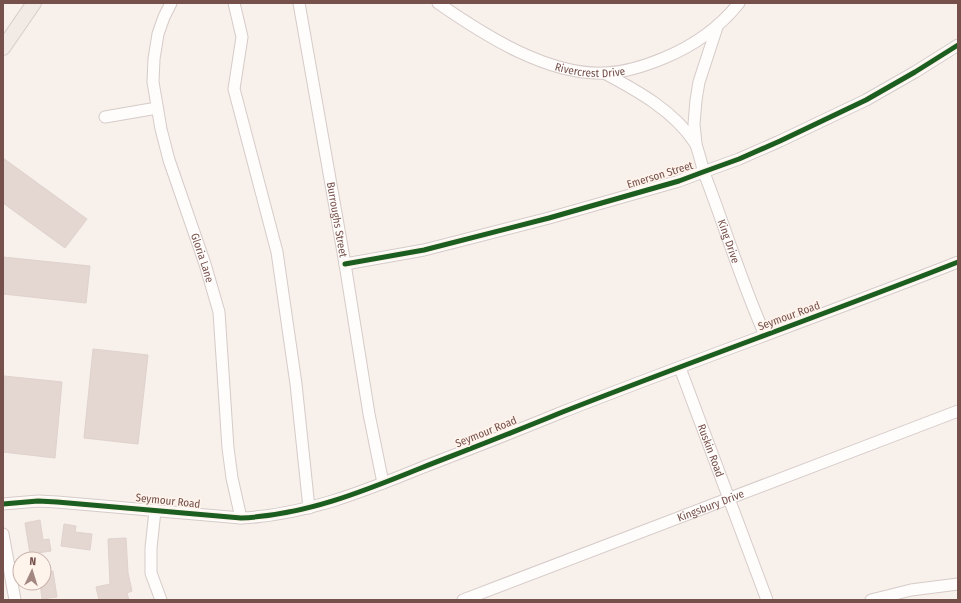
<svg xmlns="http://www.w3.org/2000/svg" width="961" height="603" font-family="'Fira Sans Condensed',sans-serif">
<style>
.building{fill:#e4d7d2;stroke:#e0d2cd}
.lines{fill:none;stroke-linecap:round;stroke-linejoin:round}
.minor-casing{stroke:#d6cbc8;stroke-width:13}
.major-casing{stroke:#d8ccc9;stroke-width:16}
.minor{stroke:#fefdfc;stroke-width:11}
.major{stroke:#f2eae5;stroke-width:14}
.cycleway-casing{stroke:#fff4ec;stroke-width:8}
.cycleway{stroke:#1b5e20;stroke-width:5}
.labels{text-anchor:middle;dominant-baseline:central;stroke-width:3.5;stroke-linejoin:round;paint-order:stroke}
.street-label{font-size:11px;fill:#76504a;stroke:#fff4ec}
</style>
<rect width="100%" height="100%" fill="#f7f0eb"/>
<path class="building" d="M 3,158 L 87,219 L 65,248 L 3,203 Z
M 3,257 L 90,266 L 86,303 L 3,294 Z
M 93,349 L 148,355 L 138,444 L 84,438 Z
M 4,376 L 62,382 L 55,458 L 3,452 Z
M 40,520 L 43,540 L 49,539 L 51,551 L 30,554 L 25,523 Z
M 64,524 L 76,526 L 75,532 L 92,534 L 90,550 L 61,546 Z
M 126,538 L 128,573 L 132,591 L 127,593 L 129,600 L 99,600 L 96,587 L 110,584 L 108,539 Z
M 53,571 L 57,597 L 42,599 L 40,583 L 44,583 L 44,573 Z"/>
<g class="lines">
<defs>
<g id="minor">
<path id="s1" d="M 171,3 L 164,17 L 158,34 L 154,59 L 153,82 L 161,129 L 169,160 L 205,264 L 219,312 L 228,448 L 232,478 L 241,518"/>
<path d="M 234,3 L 242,37 L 234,89 L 277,252 L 296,384 L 309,508"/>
<path id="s2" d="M 299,3 L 345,264 L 369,414 L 383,483"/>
<path id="s3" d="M 438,3 C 484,35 548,76 606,73 C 626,72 645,66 664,58 C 693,46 719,28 739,3"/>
<path id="s4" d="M 604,73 C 638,91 674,111 695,143 C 699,150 702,169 706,178 C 726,230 742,284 765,335"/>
<path d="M 105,117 L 157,108"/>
<path d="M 696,144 L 694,124 L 696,100 L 699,82 L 717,27"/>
<path d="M 345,264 L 424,250 L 549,218 L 679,181 L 703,172 L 739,159 L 780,141 L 866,100 L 915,72 L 958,45"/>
<path id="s5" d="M 680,368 L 767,600"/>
<path d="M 3,504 L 38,501 L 57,502 L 241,518 C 305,515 362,492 421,468 C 467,450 514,432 560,413 C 692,361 826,314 958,262"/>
<path d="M 155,511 L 151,548 L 151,573 L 161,600"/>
<path d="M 3,534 L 15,600"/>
<path id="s6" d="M 463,600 L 958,411"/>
<path d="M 871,600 L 911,590 L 958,584"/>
</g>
<path id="major" d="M 3,48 L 34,3"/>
</defs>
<use href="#minor" class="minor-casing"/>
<use href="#major" class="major-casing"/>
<use href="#minor" class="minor"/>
<use href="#major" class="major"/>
<defs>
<path id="cycleway" d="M 345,264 L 424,250 L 549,218 L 679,181 L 703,172 L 739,159 L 780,141 L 866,100 L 915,72 L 958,45
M 3,504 L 38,501 L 57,502 L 241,518 C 305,515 362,492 421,468 C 467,450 514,432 560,413 C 692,361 826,314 958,262"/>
</defs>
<use href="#cycleway" class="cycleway-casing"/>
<use href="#cycleway" class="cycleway"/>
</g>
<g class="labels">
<g class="street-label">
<text stroke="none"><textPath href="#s3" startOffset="169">Rivercrest Drive</textPath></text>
<text transform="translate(660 175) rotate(-17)">Emerson Street</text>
<text stroke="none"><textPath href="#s2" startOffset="220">Burroughs Street</textPath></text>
<text stroke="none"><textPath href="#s4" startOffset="220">King Drive</textPath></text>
<text stroke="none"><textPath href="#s1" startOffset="265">Gloria Lane</textPath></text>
<text transform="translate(789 316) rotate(-20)">Seymour Road</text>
<text transform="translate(486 432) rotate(-22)">Seymour Road</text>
<text stroke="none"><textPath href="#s5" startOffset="88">Ruskin Road</textPath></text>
<text transform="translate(168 501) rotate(6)">Seymour Road</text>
<text stroke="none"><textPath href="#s6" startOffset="265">Kingsbury Drive</textPath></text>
</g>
</g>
<rect width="961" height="603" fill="none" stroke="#76504a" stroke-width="8"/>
<g transform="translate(32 571) rotate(4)"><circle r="19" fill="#fff4ec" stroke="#c8b2ab"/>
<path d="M0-3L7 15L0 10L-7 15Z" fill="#a38882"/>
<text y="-6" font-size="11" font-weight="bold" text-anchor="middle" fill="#76504a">N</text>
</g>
</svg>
